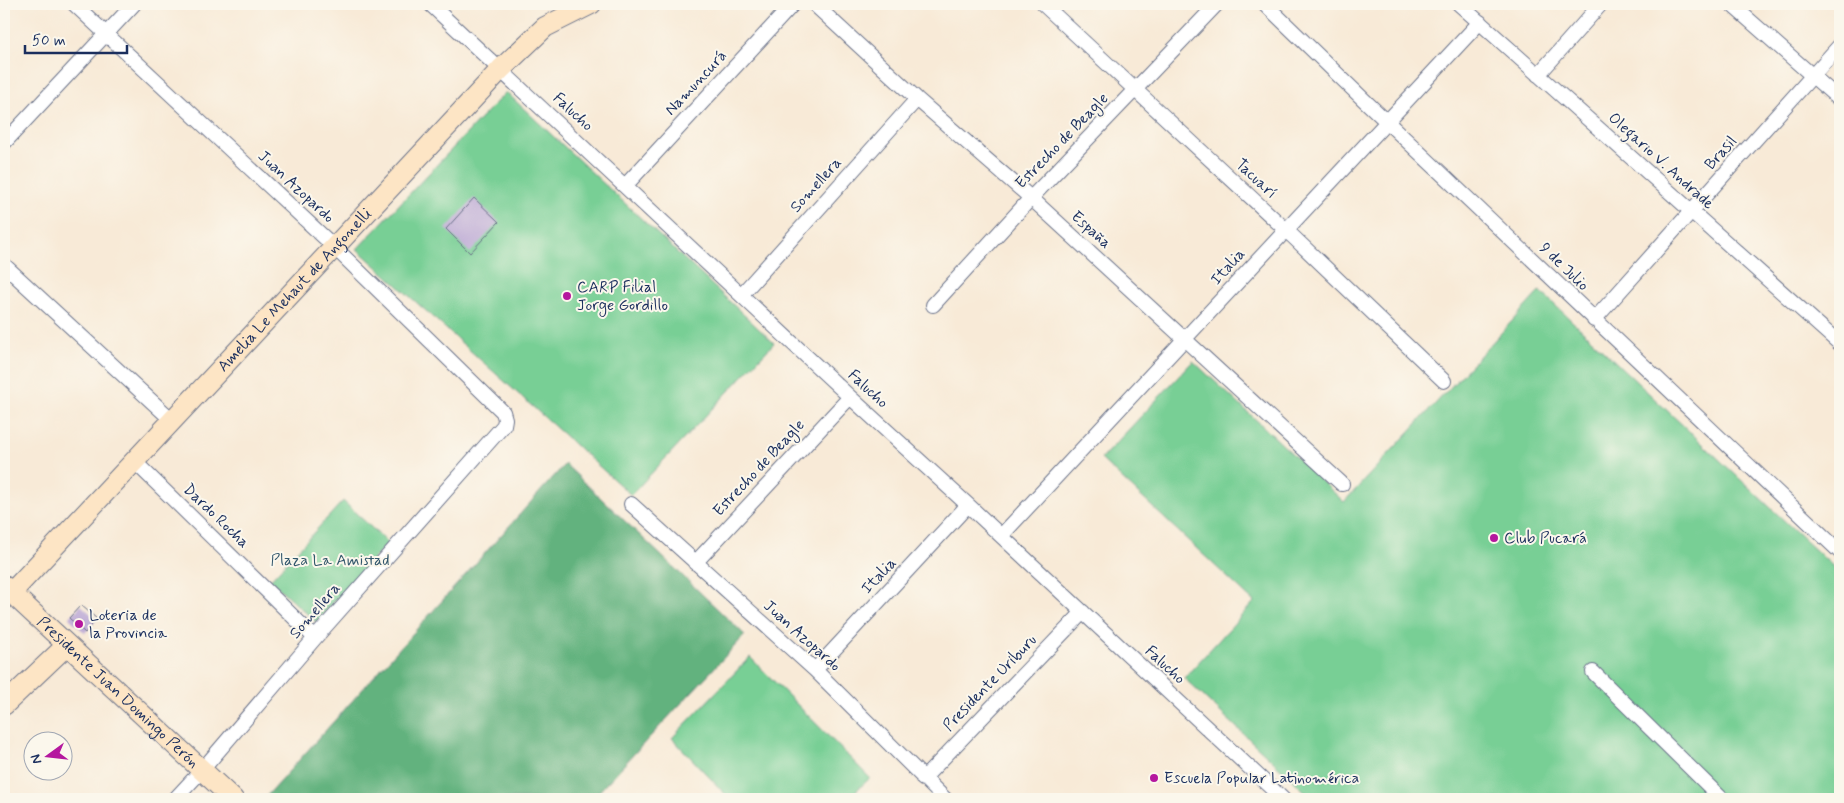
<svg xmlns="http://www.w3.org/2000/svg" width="1844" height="803" font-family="Mynerve,sans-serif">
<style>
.green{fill:#78cf95;stroke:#4a7f7a}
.forest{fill:#62b27e;stroke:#3e706e}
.building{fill:#beacd6}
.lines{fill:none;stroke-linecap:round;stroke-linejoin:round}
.street-casing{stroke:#687088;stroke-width:16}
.secondary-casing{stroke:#687088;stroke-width:22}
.street{stroke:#fff;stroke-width:14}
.secondary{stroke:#fde5c5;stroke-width:20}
.poi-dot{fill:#b5179e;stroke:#fbf7ec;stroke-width:2}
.labels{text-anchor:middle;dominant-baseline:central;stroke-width:4;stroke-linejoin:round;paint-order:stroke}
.street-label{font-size:16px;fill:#1b2f5e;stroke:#fbf7ec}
.poi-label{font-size:16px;fill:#1b2f5e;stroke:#fbf7ec;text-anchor:start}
.park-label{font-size:16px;fill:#32576c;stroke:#fbf7ec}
</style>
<rect width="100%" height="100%" fill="#fbf7ec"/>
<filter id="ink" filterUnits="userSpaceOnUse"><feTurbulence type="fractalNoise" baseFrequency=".02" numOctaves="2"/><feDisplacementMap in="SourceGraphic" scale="10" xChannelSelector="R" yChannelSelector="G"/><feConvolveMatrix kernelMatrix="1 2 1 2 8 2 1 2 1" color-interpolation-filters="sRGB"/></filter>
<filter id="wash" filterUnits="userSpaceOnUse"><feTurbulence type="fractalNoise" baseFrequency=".0096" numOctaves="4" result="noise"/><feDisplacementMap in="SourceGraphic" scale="20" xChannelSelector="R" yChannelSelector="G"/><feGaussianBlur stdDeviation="1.12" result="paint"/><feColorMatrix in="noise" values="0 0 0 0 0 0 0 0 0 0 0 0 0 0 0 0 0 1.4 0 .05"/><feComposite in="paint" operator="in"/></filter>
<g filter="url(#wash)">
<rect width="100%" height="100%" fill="#f8ead7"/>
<path class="green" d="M 506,92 L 774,343 L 631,495 L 357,249 Z
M 1540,291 L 1840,573 L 1840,799 L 1313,799 L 1184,678 L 1254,602 L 1101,459 L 1193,361 L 1344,502 Z
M 343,501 L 388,543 L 316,622 L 270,580 Z
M 750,657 L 870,778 L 847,799 L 730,799 L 672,738 Z"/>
<path class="forest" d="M 565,464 L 745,635 L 592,799 L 264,799 Z"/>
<g id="blocks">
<path class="building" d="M 474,198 L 499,222 L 470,253 L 446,229 Z
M 81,605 L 97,619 L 85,633 L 69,618 Z"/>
</g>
</g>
<g filter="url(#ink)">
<use href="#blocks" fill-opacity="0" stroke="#687088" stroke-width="1"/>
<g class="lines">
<defs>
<path id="street" d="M 74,4 L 327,240 L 503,412 L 505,419 L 504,425 L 315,638 L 202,770 L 175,799
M 430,4 L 850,397 L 968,505 L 1283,799
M 814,4 L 917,99 L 1031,198 L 1342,484
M 1043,4 L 1286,230 L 1444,381
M 1265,4 L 1363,99 L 1840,552
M 1459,4 L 1840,344
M 1731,4 L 1840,100
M 1538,75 L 1601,4
M 4,143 L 134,4
M 625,186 L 793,4
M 4,265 L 173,421
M 741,295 L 917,99
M 933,305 L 1031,198 L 1217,4
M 1594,320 L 1840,45
M 135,462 L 315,638
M 631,504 L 815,670 L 945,799
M 1001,536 L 1480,22
M 695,563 L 850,397
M 815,670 L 968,505
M 1593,672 L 1722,799
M 923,779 L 1083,612"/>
<g id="secondary">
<path id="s1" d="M 4,586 L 233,799"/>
<path id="s2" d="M 11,593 L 501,69 L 545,27 L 591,4"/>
<path d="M 4,705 L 66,646"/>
</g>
</defs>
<use href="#street" class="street-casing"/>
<use href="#secondary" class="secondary-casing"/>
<use href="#street" class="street"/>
<use href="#secondary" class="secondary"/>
</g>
</g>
<g class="poi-dot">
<circle cx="567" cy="296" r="5"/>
<circle cx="1494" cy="538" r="5"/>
<circle cx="79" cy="624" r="5"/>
<circle cx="1154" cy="778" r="5"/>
</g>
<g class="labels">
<g class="street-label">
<text transform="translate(696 83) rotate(-47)">Namuncurá</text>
<text transform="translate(573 112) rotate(43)">Falucho</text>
<text transform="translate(1062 141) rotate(-46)">Estrecho de Beagle</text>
<text transform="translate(1721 153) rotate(-48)">Brasil</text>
<text transform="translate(1661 161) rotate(42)">Olegario V. Andrade</text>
<text transform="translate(1256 179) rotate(43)">Tacuarí</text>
<text transform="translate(816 185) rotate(-48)">Somellera</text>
<text transform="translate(296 187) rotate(43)">Juan Azopardo</text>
<text transform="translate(1091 230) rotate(42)">España</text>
<text transform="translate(1228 267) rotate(-48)">Italia</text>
<text transform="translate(1564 267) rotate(44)">9 de Julio</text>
<text stroke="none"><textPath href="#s2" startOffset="415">Amelia Le Mehaut de Angonelli</textPath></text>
<text transform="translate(868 389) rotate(43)">Falucho</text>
<text transform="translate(759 468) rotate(-47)">Estrecho de Beagle</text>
<text transform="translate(216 516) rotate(44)">Dardo Rocha</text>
<text transform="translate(879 576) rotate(-47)">Italia</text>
<text transform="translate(315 611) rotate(-49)">Somellera</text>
<text transform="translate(802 636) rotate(42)">Juan Azopardo</text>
<text transform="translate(1165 665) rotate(43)">Falucho</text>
<text transform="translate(990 683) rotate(-46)">Presidente Uriburu</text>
<text stroke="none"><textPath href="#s1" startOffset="156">Presidente Juan Domingo Perón</textPath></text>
</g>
<g class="poi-label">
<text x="577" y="287">CARP Filial<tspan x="577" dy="18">Jorge Gordillo</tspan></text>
<text x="1504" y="538">Club Pucará</text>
<text x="89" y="615">Loteria de<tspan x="89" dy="18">la Provincia</tspan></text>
<text x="1164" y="778">Escuela Popular Latinomérica</text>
</g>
<g class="park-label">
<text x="330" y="560">Plaza La Amistad</text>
</g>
</g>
<rect width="1844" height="803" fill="none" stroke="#fbf7ec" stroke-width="20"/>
<g transform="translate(48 756) rotate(255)"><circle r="24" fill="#fbf7ec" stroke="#a1a7b3"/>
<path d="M0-4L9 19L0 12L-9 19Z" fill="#b5179e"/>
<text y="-8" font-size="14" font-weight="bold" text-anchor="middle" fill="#1b2f5e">N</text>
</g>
<path d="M25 45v8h102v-8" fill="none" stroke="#1b2f5e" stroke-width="2.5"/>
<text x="32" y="45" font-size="15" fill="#1b2f5e" stroke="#fbf7ec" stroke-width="4" paint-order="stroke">50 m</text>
</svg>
